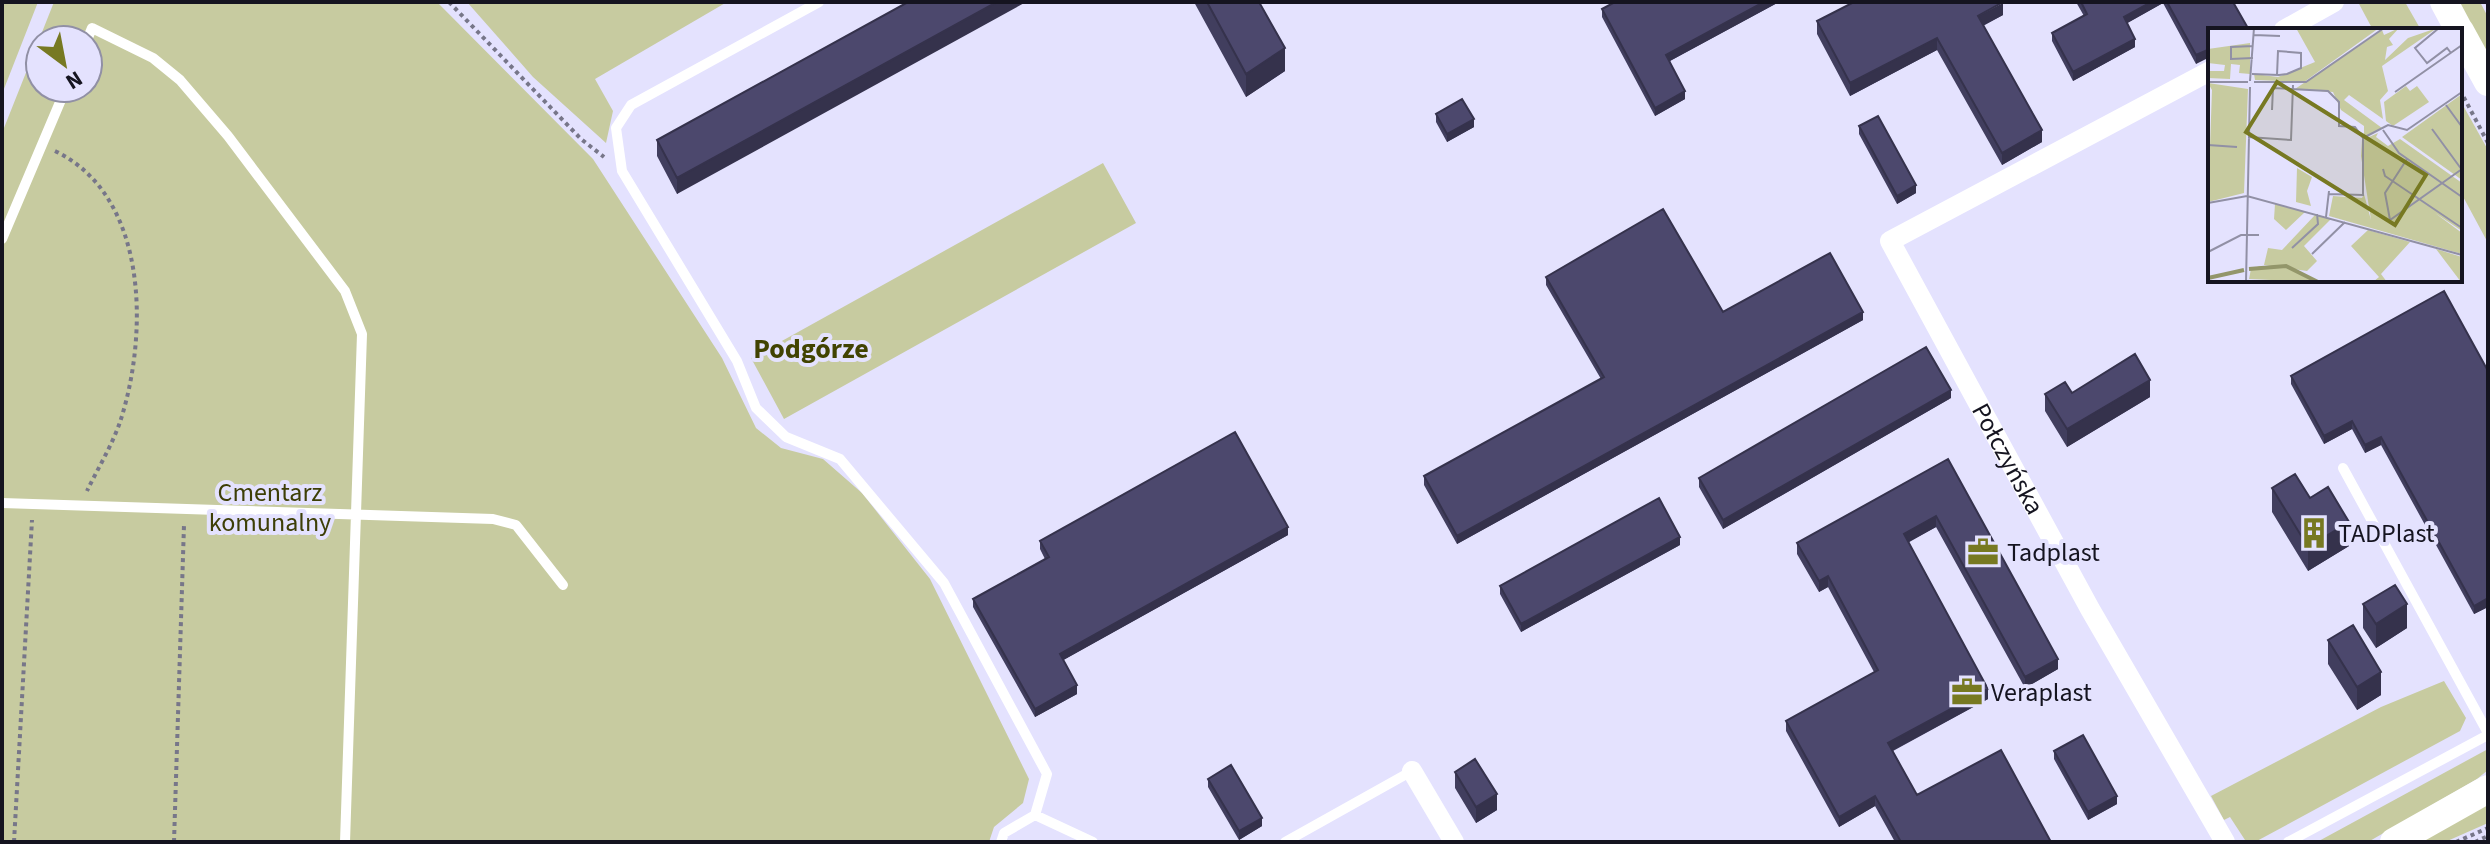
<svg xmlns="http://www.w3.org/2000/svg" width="2490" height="844" font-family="'Source Sans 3',sans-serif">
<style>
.green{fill:#c7cba0;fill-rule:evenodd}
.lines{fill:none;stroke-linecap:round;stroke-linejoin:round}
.path{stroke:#777689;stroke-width:4;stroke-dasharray:4 4;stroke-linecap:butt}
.service{stroke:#fff;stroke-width:10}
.minor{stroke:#fff;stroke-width:20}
.secondary{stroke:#fff;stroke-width:28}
.wall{fill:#413e5e}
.shaded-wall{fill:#35324c}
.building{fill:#4c486d;stroke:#35324c;stroke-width:2}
.labels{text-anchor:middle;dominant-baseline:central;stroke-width:8;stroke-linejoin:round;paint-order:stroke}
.street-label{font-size:26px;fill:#151420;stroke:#e4e2fe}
.park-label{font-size:26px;fill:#3d3e06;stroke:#e4e2fe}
.poi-label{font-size:26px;fill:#151420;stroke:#e4e2fe;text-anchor:start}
.neighbourhood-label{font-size:28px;font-weight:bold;fill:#414301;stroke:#e4e2fe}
.inset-river{fill:none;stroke:#93966a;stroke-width:4}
.inset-road{fill:none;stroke:#9190a5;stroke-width:2}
.view{fill:#777922;fill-opacity:0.15;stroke:#777922;stroke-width:4}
.inset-edge{fill:none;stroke:#151420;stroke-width:4}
</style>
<rect width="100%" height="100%" fill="#e4e2fe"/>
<path class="green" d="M 2,2 L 38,2 L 2,94 Z
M 54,2 L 437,2 L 593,159 L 722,358 L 756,428 L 781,448 L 823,459 L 862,493 L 930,579 L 1029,779 L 1023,803 L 994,827 L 989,842 L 2,842 L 2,133 ZM 40,40 L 88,40 L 88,88 L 40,88 Z
M 467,2 L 727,2 L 595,79 L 613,111 L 606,143 L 533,77 Z
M 2358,2 L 2405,2 L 2421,30 L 2373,30 Z
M 2457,2 L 2480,2 L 2488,17 L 2488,58 Z
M 2460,100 L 2488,150 L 2488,243 L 2460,191 Z
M 1103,163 L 1136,223 L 784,419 L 751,358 Z
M 2444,681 L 2466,718 L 2460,731 L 2255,842 L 2245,840 L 2230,817 L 2224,820 L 2211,796 L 2381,707 Z
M 2488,749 L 2488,770 L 2477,779 L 2368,842 L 2317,842 Z
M 2488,804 L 2488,823 L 2445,842 L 2420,842 Z"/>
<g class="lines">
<path class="path" d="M 449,2 L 581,139 L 604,157
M 2487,2 L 2488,4
M 2460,90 L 2488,143
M 55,151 C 149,196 148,334 121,419 C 113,444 98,468 87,491
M 14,842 L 32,520
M 174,842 L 184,525
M 2456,842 L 2488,828
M 2475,842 L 2488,836"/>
<path class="service" d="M 819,2 L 631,105 L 616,128 L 622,171 L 737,361 L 756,408 L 786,437 L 840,459 L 944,583 L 1047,774 L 1035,815 L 1004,833 L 1001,842
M 87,40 L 92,28 L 153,58 L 180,80 L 228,136 L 345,291 L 362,334 L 345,842
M 2,239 L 66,88
M 2343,468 L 2488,733
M 2,503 L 493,519 L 516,525 L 563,585
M 1035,815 L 1093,842
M 1285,842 L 1412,771
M 2288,842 L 2488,735"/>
<g class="minor">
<path d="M 2284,30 L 2334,2"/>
<path id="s1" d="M 2210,71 L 1890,241 L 2090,609 L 2225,842"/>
<path d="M 1412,771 L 1454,842"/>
</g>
<path class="secondary" d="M 2444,2 L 2459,30
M 2460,31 L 2488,82
M 2394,842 L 2488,789"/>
</g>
<path class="wall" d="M 908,2 L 677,194 L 657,156 L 657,140 Z
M 1194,2 L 1259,2 L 1285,71 L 1246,97 Z
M 1615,2 L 1779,2 L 1670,61 L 1685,99 L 1655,116 L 1602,17 L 1602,9 Z
M 2076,2 L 2233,2 L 2196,64 L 2163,3 L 2127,23 L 2135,47 L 2073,81 L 2052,41 L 2052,33 L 2084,16 Z
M 2003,15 L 1983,26 L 2042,142 L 2002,165 L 1937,50 L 1850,96 L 1817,34 L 1817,21 Z
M 1436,114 L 1474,127 L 1447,142 L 1436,122 Z
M 1859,126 L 1916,193 L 1897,204 L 1859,134 Z
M 1546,277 L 1723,312 L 1863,320 L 1457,544 L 1424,485 L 1424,476 L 1601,379 L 1546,285 Z
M 2488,371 L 2488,607 L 2474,614 L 2381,445 L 2365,453 L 2352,429 L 2324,444 L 2291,384 L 2291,376 Z
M 2072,393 L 2150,397 L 2067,447 L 2045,411 L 2045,394 Z
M 1951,398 L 1723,529 L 1699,487 L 1699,478 Z
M 1948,459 L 2058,669 L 2025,688 L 1936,527 L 1908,542 L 1988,699 L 1893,751 L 1917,795 L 2051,842 L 1895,842 L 1875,806 L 1839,827 L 1786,731 L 1786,721 L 1874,672 L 1828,587 L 1819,592 L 1797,554 L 1797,543 Z
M 2272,488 L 2310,498 L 2349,546 L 2308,571 L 2272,512 Z
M 1288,535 L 1063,660 L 1077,694 L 1035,717 L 973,607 L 973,599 L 1045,559 L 1040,549 L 1040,541 Z
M 1680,545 L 1521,632 L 1500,594 L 1500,586 Z
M 2363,604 L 2407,628 L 2376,648 L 2363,628 Z
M 2328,640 L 2381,695 L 2357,710 L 2328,664 Z
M 2054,751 L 2117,804 L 2088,820 L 2054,759 Z
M 1455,772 L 1497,810 L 1476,823 L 1455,788 Z
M 1208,779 L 1262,826 L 1239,840 L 1208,787 Z"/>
<path class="shaded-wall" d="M 997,2 L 1026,2 L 677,194 L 677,178 Z
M 1764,2 L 1779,2 L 1666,63 L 1666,55 Z
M 2151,2 L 2163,2 L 2163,3 L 2124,25 L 2124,17 Z
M 2003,3 L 2003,15 L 1978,28 L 1978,16 Z
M 1937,38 L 1937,50 L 1850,96 L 1850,83 Z
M 2135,39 L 2135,47 L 2073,81 L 2073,72 Z
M 1285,48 L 1285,71 L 1246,97 L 1246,74 Z
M 2210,49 L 2210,57 L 2196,64 L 2196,55 Z
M 1685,91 L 1685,99 L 1655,116 L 1655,108 Z
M 1474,119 L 1474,127 L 1447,142 L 1447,134 Z
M 2042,130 L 2042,142 L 2002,165 L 2002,153 Z
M 1916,185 L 1916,193 L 1897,204 L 1897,196 Z
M 1863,312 L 1863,320 L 1457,544 L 1457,536 Z
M 2150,380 L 2150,397 L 2067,447 L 2067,429 Z
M 1951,390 L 1951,398 L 1723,529 L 1723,520 Z
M 2352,421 L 2352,429 L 2324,444 L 2324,436 Z
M 2381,437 L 2381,445 L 2365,453 L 2365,445 Z
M 1936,516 L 1936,527 L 1904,545 L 1904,534 Z
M 2349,522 L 2349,546 L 2308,571 L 2308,547 Z
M 1288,527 L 1288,535 L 1060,662 L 1060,654 Z
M 1680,537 L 1680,545 L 1521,632 L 1521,624 Z
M 1828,576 L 1828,587 L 1819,592 L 1819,581 Z
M 2488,598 L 2488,607 L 2474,614 L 2474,606 Z
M 2407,604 L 2407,628 L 2376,648 L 2376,624 Z
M 2058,659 L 2058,669 L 2025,688 L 2025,677 Z
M 2381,672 L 2381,695 L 2357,710 L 2357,687 Z
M 1077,685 L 1077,694 L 1035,717 L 1035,709 Z
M 1988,689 L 1988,699 L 1888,753 L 1888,743 Z
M 1497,794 L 1497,810 L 1476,823 L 1476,807 Z
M 1875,796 L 1875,806 L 1839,827 L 1839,817 Z
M 2117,796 L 2117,804 L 2088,820 L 2088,812 Z
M 1262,818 L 1262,826 L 1239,840 L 1239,831 Z"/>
<path class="building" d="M 908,2 L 997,2 L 677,178 L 657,140 Z
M 1207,2 L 1259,2 L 1285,48 L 1246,74 Z
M 1615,2 L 1764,2 L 1666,55 L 1685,91 L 1655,108 L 1602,9 Z
M 1854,2 L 2003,2 L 1978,16 L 2042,130 L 2002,153 L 1937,38 L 1850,83 L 1817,21 Z
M 2081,2 L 2151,2 L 2124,17 L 2135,39 L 2073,72 L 2052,33 L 2087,14 Z
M 2167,2 L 2233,2 L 2249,30 L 2210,30 L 2210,49 L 2196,55 Z
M 1462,99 L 1474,119 L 1447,134 L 1436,114 Z
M 1878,116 L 1916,185 L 1897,196 L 1859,126 Z
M 1663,209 L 1723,312 L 1830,253 L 1863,312 L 1457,536 L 1424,476 L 1604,377 L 1546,277 Z
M 2444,291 L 2488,371 L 2488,598 L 2474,606 L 2381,437 L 2365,445 L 2352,421 L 2324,436 L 2291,376 Z
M 1926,347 L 1951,390 L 1723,520 L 1699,478 Z
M 2135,354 L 2150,380 L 2067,429 L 2045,394 L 2065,382 L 2072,393 Z
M 1235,432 L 1288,527 L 1060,654 L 1077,685 L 1035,709 L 973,599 L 1049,557 L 1040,541 Z
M 1948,459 L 2058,659 L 2025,677 L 1936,516 L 1904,534 L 1988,689 L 1888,743 L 1917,795 L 2001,750 L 2051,842 L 1901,842 L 1875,796 L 1839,817 L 1786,721 L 1878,670 L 1828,576 L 1819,581 L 1797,543 Z
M 2295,474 L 2310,498 L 2328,487 L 2349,522 L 2308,547 L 2272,488 Z
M 1659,498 L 1680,537 L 1521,624 L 1500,586 Z
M 2395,585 L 2407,604 L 2376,624 L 2363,604 Z
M 2353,625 L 2381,672 L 2357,687 L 2328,640 Z
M 2083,735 L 2117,796 L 2088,812 L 2054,751 Z
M 1475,759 L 1497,794 L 1476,807 L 1455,772 Z
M 1231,765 L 1262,818 L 1239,831 L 1208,779 Z"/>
<defs>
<symbol id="building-bare" viewBox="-9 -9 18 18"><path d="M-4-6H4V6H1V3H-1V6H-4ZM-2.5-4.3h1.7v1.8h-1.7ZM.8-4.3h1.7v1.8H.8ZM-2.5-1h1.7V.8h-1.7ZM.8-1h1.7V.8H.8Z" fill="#777922" stroke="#e4e2fe" stroke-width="2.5" paint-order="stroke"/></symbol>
<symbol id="office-bare" viewBox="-9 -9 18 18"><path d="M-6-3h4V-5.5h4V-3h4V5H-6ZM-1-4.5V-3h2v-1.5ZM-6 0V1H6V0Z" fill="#777922" stroke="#e4e2fe" stroke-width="2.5" paint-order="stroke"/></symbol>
</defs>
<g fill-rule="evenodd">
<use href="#building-bare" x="2292" y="511" width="44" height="44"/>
<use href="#office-bare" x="1961" y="530" width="44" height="44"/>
<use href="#office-bare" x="1945" y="670" width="44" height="44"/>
</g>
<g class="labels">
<g class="street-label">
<text stroke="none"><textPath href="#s1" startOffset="610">Połczyńska</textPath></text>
</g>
<g class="park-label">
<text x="270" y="492">Cmentarz<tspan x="270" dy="30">komunalny</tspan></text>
</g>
<g class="poi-label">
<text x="2338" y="533">TADPlast</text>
<text x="2007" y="552">Tadplast</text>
<text x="1991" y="692">Veraplast</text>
</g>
<g class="neighbourhood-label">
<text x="811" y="349">Podgórze</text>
</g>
</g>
<g transform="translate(2208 28)">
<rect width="254" height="254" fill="#e4e2fe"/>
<path d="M 88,0 L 171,0 L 96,54 L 47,52 L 46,46 L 70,49 L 107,34 ZM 191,0 L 181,11 L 185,17 L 179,19 L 177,32 L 200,10 L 229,0 L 174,38 L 180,63 L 172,72 L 175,91 L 141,67 L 136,72 L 174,100 L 156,109 L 156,98 L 133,82 L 125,64 L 87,61 L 174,2 L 176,7 ZM 42,15 L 42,46 L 31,45 L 32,37 L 23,36 L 22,51 L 0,50 L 0,43 L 16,43 L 17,37 L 0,35 L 0,21 ZM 0,55 L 40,61 L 36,165 L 0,174 L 4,62 ZM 198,58 L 202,63 L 209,58 L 221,74 L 185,98 L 178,93 L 176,74 ZM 254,66 L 254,152 L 194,109 ZM 170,105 L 168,109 L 180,118 L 192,111 L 254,155 L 254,203 L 227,185 L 254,205 L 254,226 L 121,188 L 125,168 L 154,170 L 156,166 L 163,192 L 153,128 L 154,112 ZM 89,140 L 104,149 L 99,163 L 103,178 L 88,174 ZM 67,176 L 97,184 L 78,202 L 66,191 ZM 107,187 L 123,191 L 96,218 L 109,233 L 99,243 L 56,237 L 60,220 L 74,222 ZM 160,202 L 202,214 L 173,246 L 179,254 L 165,254 L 171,249 L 143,218 ZM 228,221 L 254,229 L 254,254 L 253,254 ZM 52,238 L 78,239 L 107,254 L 41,251 L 43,241 Z" fill="#c7cba0"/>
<path class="inset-river" d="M 41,241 L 78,238 L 110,254M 0,250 L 36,242"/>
<path class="inset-road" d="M 231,0 L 207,20 L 219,35 L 239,20 L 243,25M 46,7 L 72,8M 45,30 L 23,31 L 23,19 L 45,18M 44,46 L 71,47 L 79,46 L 93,40 L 93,25 L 70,23 L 69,47M 42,53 L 46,0M 0,54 L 40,54M 46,54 L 98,54 L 176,0M 187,64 L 254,17M 238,77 L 254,99M 64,82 L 65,60 L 120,63 L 131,74 L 131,98 L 147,99 L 155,110M 224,101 L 254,142M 175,102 L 191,125 L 254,169M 40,109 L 83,112 L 85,57M 155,110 L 180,97 L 199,102 L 254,64M 0,117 L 29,119M 199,131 L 177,165 L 182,192 L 254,141M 175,141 L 177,148 L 254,200M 120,166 L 155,167 L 155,110M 0,175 L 39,168 L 254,227M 118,189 L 121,163M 84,220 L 110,196 L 109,186M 0,224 L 33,207 L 51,207M 104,226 L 137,194M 38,254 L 42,59"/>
<path class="view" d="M 69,54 L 218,147 L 187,197 L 38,104 Z"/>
<rect width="254" height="254" class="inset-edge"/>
</g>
<rect width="2490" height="844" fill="none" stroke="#151420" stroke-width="8"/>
<g transform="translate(64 64) rotate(148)"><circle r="38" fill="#e4e2fe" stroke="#9190a5" stroke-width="2"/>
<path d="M0-6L14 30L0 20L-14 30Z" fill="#777922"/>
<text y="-12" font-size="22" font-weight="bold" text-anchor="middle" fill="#151420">N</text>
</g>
</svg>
